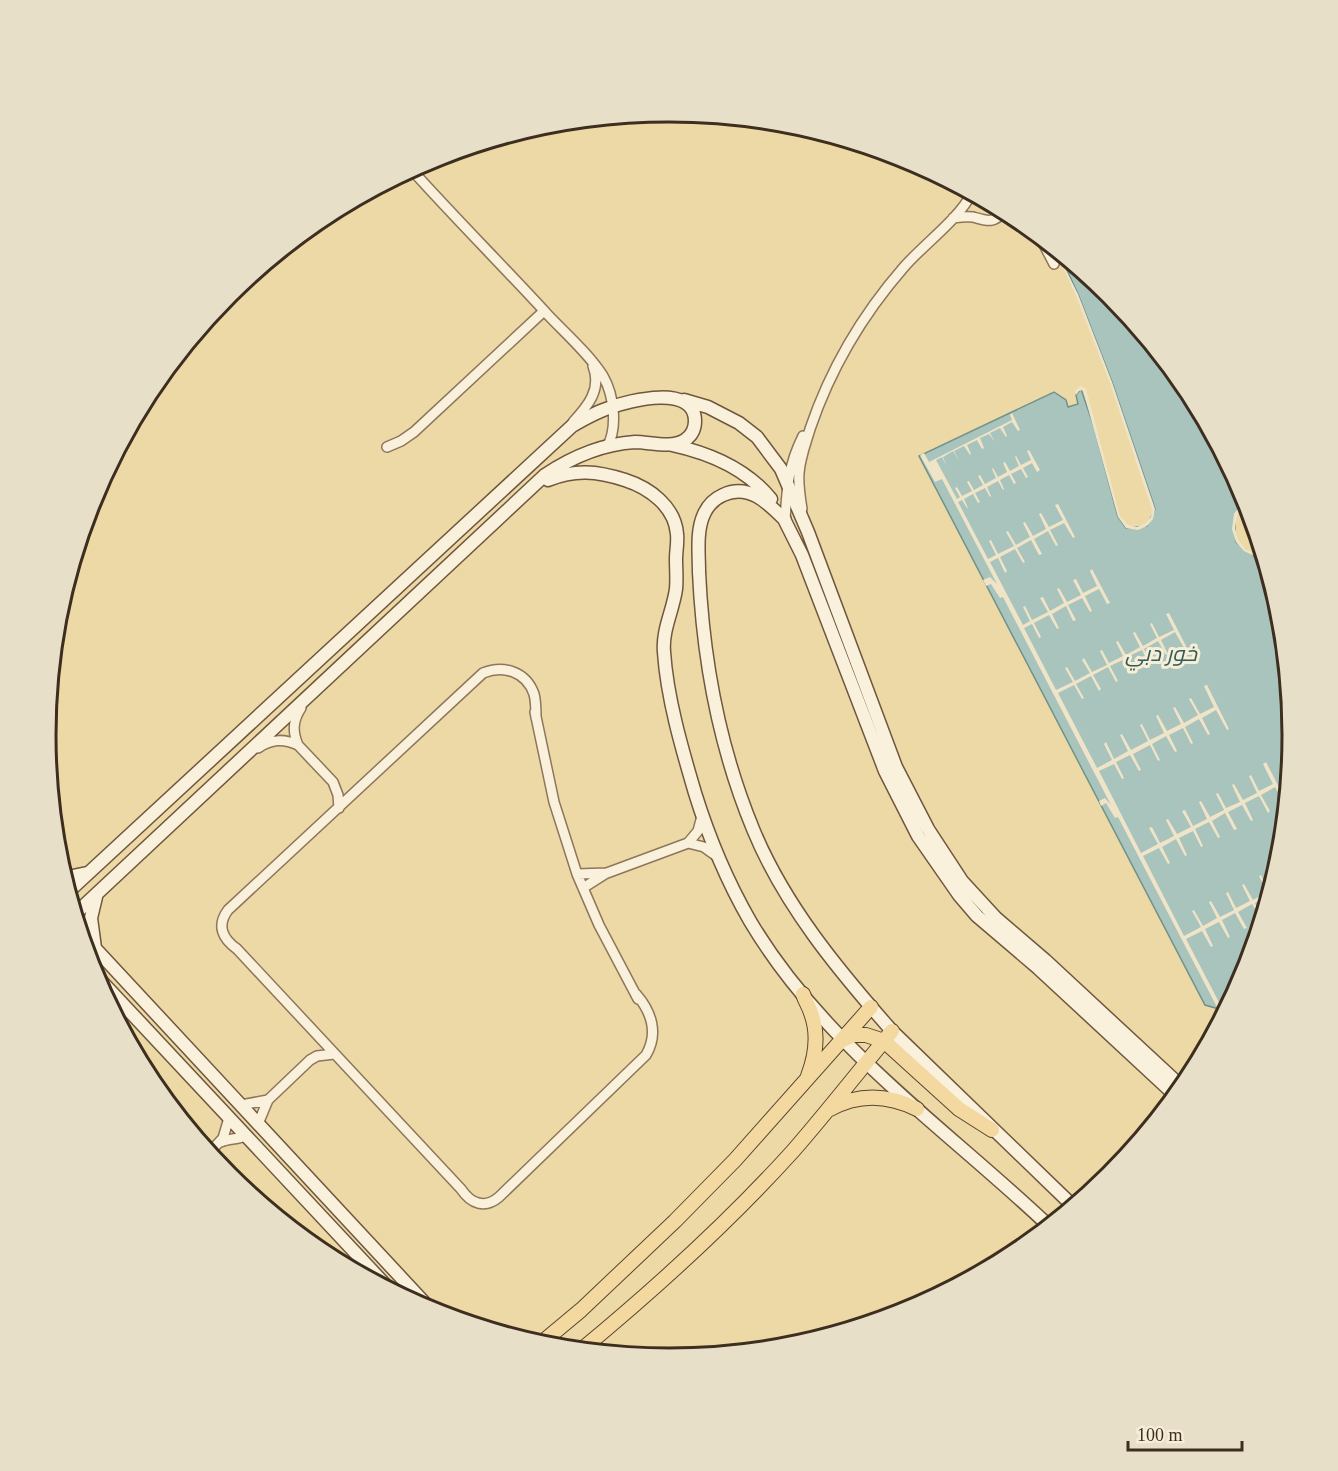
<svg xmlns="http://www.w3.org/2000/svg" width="1338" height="1471" font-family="'Times New Roman',Cairo,serif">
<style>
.sand{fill:#ecd9a5}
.water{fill:#a9c4bc;stroke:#6f938a;stroke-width:1.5}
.pier{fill:#f0e4c8}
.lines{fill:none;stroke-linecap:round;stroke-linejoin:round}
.street-casing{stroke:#8d765c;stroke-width:12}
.secondary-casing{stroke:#6f573f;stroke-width:15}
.primary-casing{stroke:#5b4430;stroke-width:16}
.street{stroke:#faf1dc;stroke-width:9}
.secondary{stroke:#faf1dc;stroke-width:12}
.primary{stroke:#f3d9a0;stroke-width:14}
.labels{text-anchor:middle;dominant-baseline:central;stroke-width:6;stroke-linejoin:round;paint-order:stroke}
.water-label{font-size:22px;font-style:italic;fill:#2f5d5a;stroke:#f7eed8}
.rim{fill:none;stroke:#3d2e20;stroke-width:3}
</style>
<rect width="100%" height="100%" fill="#f0e4c8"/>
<path class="sand" d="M 669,112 L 791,124 L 908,159 L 1016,217 L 1058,251 L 1112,382 L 1155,509 L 1147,526 L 1126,528 L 1118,517 L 1078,404 L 1068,407 L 1059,396 L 1054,392 L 919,456 L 1205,1004 L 1226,1011 L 1188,1082 L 1110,1177 L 1015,1255 L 907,1312 L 790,1348 L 669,1359 L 547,1347 L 430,1312 L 322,1254 L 228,1176 L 150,1082 L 92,974 L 57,857 L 45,735 L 57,613 L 93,496 L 150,389 L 228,294 L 323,216 L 431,159 L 548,123 Z
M 1246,499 L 1264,558 L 1254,556 L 1236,542 L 1234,514 Z"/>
<path class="water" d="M 1058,251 L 1110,295 L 1188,389 L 1246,497 L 1246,499 C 1231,510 1235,525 1236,542 L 1254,556 L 1264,558 L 1281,614 L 1293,735 L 1281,858 L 1245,975 L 1226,1011 L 1205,1005 L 919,456 L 1054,392 L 1066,400 L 1068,407 L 1078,404 L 1076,395 L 1081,389 L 1094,427 L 1118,517 L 1126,528 L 1147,526 L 1155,509 L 1149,491 L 1112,382 L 1078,294 Z"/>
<path class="pier" d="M 1055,249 L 1078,294 L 1112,382 L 1155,509 L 1153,519 L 1147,526 L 1138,530 L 1126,528 L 1118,517 L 1083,390 L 1079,391 L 1076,395 L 1075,391 L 1077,389 L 1081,386 L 1086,389 L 1120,516 L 1128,525 L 1137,527 L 1146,523 L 1151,517 L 1152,509 L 1146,492 L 1110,383 L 1076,296 Z
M 1012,413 L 1020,430 L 1018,431 L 1012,422 L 1003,427 L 1007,436 L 1006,437 L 1000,428 L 990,433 L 995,442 L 989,434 L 980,438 L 984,448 L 982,449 L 977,440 L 967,445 L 971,454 L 970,455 L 964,446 L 954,451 L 959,460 L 953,451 L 943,457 L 947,467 L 942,457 L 936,460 L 957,499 L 960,497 L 955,488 L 957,487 L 962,496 L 972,491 L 967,482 L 969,481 L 974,490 L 983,485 L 978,476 L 980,475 L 985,484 L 996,478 L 992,469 L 993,468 L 998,477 L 1007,472 L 1003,463 L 1005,462 L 1010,471 L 1019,466 L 1015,457 L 1016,456 L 1021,465 L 1031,460 L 1027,451 L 1029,450 L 1040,470 L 1037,472 L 1032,463 L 1023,468 L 1028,477 L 1026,478 L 1021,469 L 1011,474 L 1016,483 L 1014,484 L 1009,475 L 1000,480 L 1004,489 L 1003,490 L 998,481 L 987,487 L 991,496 L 990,497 L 985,488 L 975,493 L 980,502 L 978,503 L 973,494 L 964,499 L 968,508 L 967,508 L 962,500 L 958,502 L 988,559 L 996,555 L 989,541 L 991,540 L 998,554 L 1014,546 L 1006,532 L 1008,531 L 1016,545 L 1030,537 L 1023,523 L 1025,522 L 1033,536 L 1046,529 L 1039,514 L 1041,513 L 1049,527 L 1063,520 L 1055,505 L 1058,504 L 1075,537 L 1073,538 L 1064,523 L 1050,530 L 1058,545 L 1056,546 L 1048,531 L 1034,539 L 1042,554 L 1039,555 L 1031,540 L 1017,548 L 1025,562 L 1023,563 L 1015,549 L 1000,557 L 1007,571 L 1005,573 L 998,558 L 990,562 L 1023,625 L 1030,621 L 1023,607 L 1025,606 L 1032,620 L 1048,612 L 1040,598 L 1043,597 L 1050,611 L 1064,603 L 1057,589 L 1059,588 L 1067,602 L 1081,595 L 1073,580 L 1076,579 L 1083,593 L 1097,586 L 1090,571 L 1092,569 L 1110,603 L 1107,604 L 1099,589 L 1085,596 L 1092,611 L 1090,612 L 1082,598 L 1068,605 L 1076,620 L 1073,621 L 1066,606 L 1052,614 L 1059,628 L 1057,629 L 1049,615 L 1034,623 L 1041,637 L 1039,638 L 1032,624 L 1024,628 L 1056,690 L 1073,682 L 1065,668 L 1067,667 L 1075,681 L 1090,673 L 1082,660 L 1084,658 L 1092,672 L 1107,665 L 1100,651 L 1102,650 L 1109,663 L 1123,656 L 1116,642 L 1118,641 L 1126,655 L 1140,647 L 1133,633 L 1135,632 L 1143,646 L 1157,638 L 1150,624 L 1152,623 L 1159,637 L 1174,630 L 1166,614 L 1169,613 L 1186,646 L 1184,648 L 1175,632 L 1161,640 L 1168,654 L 1166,655 L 1158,641 L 1144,649 L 1151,663 L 1149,664 L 1142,650 L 1127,657 L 1134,672 L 1132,673 L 1125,659 L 1110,666 L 1118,681 L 1116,682 L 1108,667 L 1093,675 L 1101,689 L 1099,691 L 1091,676 L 1076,684 L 1084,698 L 1082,699 L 1074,685 L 1058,693 L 1097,768 L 1112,760 L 1104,744 L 1106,742 L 1114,759 L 1128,751 L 1120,735 L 1122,734 L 1131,750 L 1148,741 L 1140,725 L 1142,724 L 1150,740 L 1164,733 L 1156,716 L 1158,715 L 1167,731 L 1181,724 L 1173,708 L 1175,707 L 1184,723 L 1198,715 L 1189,699 L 1191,698 L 1200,714 L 1214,707 L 1204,686 L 1207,685 L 1229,729 L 1227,730 L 1216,710 L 1202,718 L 1210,734 L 1208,735 L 1199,719 L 1185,727 L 1193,743 L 1191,744 L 1183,728 L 1169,735 L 1177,751 L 1175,752 L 1166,736 L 1152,744 L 1160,760 L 1158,761 L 1150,745 L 1133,754 L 1141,770 L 1139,771 L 1130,755 L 1116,762 L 1124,778 L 1122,779 L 1114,764 L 1099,771 L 1141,853 L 1158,844 L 1149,828 L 1152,827 L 1160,843 L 1174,836 L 1166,820 L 1168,819 L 1177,834 L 1191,827 L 1182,811 L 1185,810 L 1193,826 L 1207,819 L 1199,802 L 1201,801 L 1210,817 L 1224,810 L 1216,794 L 1218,793 L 1226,808 L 1240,802 L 1232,785 L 1234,784 L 1243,800 L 1257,793 L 1249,776 L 1251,775 L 1259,791 L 1273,784 L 1263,764 L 1266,762 L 1286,801 L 1286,807 L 1275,787 L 1261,795 L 1270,811 L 1268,813 L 1259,796 L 1245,803 L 1253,820 L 1251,821 L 1242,805 L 1228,812 L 1237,829 L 1234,830 L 1225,813 L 1212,821 L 1220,837 L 1218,838 L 1209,822 L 1195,829 L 1203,846 L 1201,847 L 1193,831 L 1179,838 L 1187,855 L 1185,856 L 1176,839 L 1162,847 L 1170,863 L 1168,864 L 1159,848 L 1143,856 L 1184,936 L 1201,927 L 1192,911 L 1194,910 L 1203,926 L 1217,918 L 1209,902 L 1211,901 L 1220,917 L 1234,910 L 1226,893 L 1228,892 L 1236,908 L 1250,901 L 1242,885 L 1244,884 L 1253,900 L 1267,892 L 1259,876 L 1261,875 L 1269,891 L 1271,890 L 1269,896 L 1255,903 L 1262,920 L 1252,904 L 1238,912 L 1247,928 L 1244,929 L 1235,913 L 1222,920 L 1230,937 L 1228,938 L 1219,922 L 1205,929 L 1213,946 L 1211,947 L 1202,931 L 1186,939 L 1223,1010 L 1218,1009 L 1118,817 L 1115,818 L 1106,803 L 1101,806 L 1099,801 L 1105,798 L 1111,805 L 1003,597 L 1000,598 L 991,584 L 986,586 L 983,580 L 990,577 L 997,584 L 942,479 L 935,482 L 920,455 L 924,453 L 929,462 L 1012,420 L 1010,415 Z
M 1246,499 L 1247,502 L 1237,515 L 1235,528 L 1238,540 L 1246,549 L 1255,554 L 1263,554 L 1264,558 L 1254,556 L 1244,551 L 1236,542 L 1232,529 L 1234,514 L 1241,503 Z"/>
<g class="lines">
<defs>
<path id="street" d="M 411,169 C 456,219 503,266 548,315 C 566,334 589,354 603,376 C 614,395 618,428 607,447
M 953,218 C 960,217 966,216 973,217 C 987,221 994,224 1004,211
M 1040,237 L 1054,264
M 573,422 C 588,406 602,389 593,366
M 387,447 L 401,441 L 414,432 L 544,311
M 802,509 C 800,497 798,485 799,473 C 800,458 806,443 810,429 C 830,370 863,314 904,267 C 924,244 958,220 972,193
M 785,520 C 787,488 788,466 803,436
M 301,708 C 293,720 292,731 298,745 L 333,782 L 338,795 L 339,808
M 535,712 L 554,802 L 577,874 L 599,925 L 638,999
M 536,718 C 536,710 536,701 534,694 C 526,671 503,665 483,673 L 228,910 C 216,926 223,939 237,949 L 461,1189 C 471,1204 485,1209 499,1197 L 646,1055 C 659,1033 651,1011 636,994
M 258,748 C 271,739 283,738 298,745
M 688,843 L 704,847 L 718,857
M 577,874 L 607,873 L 688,843 L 698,831 L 702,816
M 583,888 L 605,874
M 241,1105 L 268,1100
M 258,1124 L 268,1100 L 310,1060 L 317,1056 L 334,1054
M 221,1142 C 229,1138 239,1140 246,1135
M 209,1153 L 223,1138 L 229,1118"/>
<path id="secondary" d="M 684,400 L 708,407 L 739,423 L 757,437 L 781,469 L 808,532 L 896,767 L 928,829 L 962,881 L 996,918 L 1045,960 L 1183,1088
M 672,445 C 709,453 746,468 771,499
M 548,480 C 575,469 597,471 625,480 C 650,488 675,507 677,534 C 678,542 676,551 676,559 C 676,569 677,579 676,589 C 673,611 662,630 664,652 C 667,698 682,749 695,793 C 709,838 727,881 750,921 C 824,1046 947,1129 1050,1227
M 782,515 L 802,555 L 885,771 L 918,836 L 959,895 L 977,916 L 1038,968 L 1176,1096
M 785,520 C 768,503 749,483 723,495 C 714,499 708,505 704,514 C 696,531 699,554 699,572 C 703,659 720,749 753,829 C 784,905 839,971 892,1031 L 1074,1207
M 63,878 L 87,873
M 68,892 L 572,426 C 584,419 596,412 609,408 C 630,400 695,384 695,421 C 695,429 691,436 685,440 C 671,449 650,442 635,442 C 602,444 572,457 545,475 L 74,915
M 80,932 L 434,1313
M 95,948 L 91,918 L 96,897
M 91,970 L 392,1292"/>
<path id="primary" d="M 803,994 C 805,1001 809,1006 811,1013 C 819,1034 816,1055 808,1076
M 843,1040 L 854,1035 L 866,1035 L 884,1041 L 959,1109 L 992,1130
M 830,1109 C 859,1093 889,1095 917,1109
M 539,1345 L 581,1310 L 675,1221 L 735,1160 L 871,1007
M 580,1351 C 655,1289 728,1223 793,1151 C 827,1112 859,1071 892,1031"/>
</defs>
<use href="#street" class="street-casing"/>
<use href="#secondary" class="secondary-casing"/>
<use href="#primary" class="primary-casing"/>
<use href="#street" class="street"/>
<use href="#secondary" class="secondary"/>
<use href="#primary" class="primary"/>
</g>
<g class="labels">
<g class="water-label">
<text x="1161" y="653">خور دبي</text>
</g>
</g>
<path d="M0 0H1338V1471H0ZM56 735a613 613 0 1 1 1226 0a613 613 0 1 1-1226 0Z" fill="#e8dfc9" fill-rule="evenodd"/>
<path class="rim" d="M56 735a613 613 0 1 1 1226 0a613 613 0 1 1-1226 0Z"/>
<path d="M1128 1441v9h114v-9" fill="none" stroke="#3d2e20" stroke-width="3"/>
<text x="1137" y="1441" font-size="18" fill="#3d2e20" stroke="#f7eed8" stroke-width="4.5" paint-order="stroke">100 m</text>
</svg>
